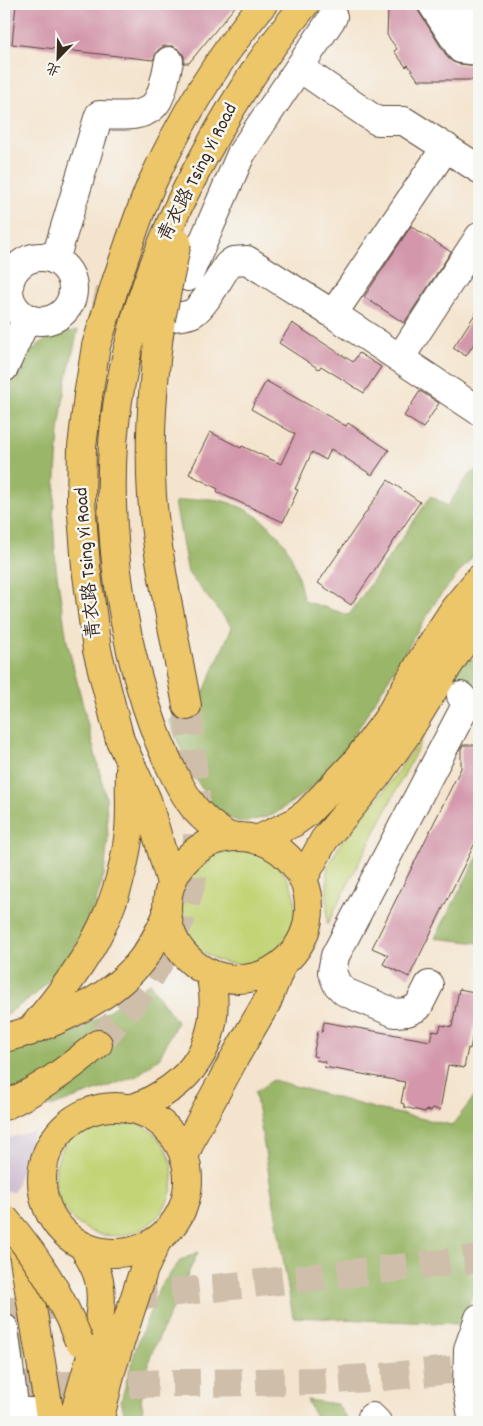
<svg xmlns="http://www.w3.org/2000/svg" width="483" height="1426" font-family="Dekko,'LXGW WenKai TC',sans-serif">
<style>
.industrial{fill:#cebed1}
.green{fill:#c3d477;stroke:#7f7f4a}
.forest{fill:#9ab668;stroke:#6a7043}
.building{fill:#d396aa}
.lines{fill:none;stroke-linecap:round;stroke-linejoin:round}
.minor-tunnel{stroke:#cfbfaa;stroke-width:28;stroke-dasharray:28 14;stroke-linecap:butt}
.major-tunnel{stroke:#cfbfaa;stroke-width:28;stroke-dasharray:28 14;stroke-linecap:butt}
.highway-tunnel{stroke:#cfbfaa;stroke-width:28;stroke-dasharray:28 14;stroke-linecap:butt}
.minor-casing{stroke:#574638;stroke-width:30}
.major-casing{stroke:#574638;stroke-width:30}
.minor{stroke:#fff;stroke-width:28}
.major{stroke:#ecc669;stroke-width:28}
.major-bridge-casing{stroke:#574638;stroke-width:30;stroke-linecap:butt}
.major-bridge{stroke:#ecc669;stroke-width:28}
.labels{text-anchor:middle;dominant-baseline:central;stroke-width:5;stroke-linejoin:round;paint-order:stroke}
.street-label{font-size:19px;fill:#3b2a1e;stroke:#f6f6f2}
</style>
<rect width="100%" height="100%" fill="#f6f6f2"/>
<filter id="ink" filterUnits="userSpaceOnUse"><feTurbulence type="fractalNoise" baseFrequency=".02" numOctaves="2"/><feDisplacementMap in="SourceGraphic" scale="10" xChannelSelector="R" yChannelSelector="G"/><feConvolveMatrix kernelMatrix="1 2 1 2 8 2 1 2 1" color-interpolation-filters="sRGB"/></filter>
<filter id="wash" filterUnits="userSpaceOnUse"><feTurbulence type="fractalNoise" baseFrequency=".0096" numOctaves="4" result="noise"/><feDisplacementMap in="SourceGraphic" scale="20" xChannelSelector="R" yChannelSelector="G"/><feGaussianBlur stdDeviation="1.12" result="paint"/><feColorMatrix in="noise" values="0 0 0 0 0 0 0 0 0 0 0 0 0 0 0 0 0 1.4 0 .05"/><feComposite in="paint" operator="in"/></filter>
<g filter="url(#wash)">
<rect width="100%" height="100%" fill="#f4e4cd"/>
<path class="industrial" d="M 4,4 L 16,4 L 12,44 L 4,43 Z
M 34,1131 L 14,1192 L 4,1191 L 4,1139 Z"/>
<path class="green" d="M 427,730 L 327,925 L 327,868 L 343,839 L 385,789 Z
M181 907a57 57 0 1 1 114 0a57 57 0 1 1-114 0Z
M55 1177a59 59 0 1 1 118 0a59 59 0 1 1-118 0Z"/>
<path class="forest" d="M 78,330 L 65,386 L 59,431 L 53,518 L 56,568 L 67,641 L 106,798 L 108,838 L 104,875 L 92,915 L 71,954 L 55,975 L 36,994 L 4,1016 L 4,399 C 15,373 27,347 55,335 C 62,332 71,332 78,330 Z
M 479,466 L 479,549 L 438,598 L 342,755 L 309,790 L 273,815 L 242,823 L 217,813 L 189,768 L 169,720 L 195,712 L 232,627 L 188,573 L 175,502 C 186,501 199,498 210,499 C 242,501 278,526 291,556 C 297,570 300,586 304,601 L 349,615 L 431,496 L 448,506 L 464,481 Z
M 479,657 L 479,709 L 454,680 L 459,663 Z
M 479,854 L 479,943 L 435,938 Z
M 149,983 L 177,1022 L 160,1057 L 137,1076 L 53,1106 L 4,1108 L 4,1050 L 83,1028 Z
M 273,1080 L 377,1109 L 452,1125 L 479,1091 L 479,1282 L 459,1324 L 293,1317 L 255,1092 Z
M 198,1252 L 150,1357 L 141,1400 L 146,1422 L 127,1422 L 121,1401 L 136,1348 L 159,1288 L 180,1261 Z
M 15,1330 L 22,1330 L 25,1360 L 18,1361 Z
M 307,1400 L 337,1404 L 349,1422 L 318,1422 Z"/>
<g id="blocks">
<path class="building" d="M 16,4 L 237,4 L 189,63 L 184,63 L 184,56 L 180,50 L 172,46 L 164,46 L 158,50 L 153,60 L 12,44 Z
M 395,4 L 417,4 L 419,12 L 448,58 L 453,62 L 459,64 L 479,66 L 479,80 L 418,80 L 408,65 L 406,67 L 394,51 L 397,49 L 387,35 L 388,10 Z
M 411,226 L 451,252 L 404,323 L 364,297 Z
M 479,308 L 479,336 L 466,356 L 453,348 Z
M 292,323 L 353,362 L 359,353 L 381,367 L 364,393 L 321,366 L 319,369 L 279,343 Z
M 266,381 L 346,426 L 348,423 L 389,450 L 372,475 L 331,449 L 326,460 L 312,452 L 295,489 L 298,490 L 283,522 L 217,492 L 218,489 L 189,474 L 210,432 L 241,448 L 242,446 L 281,464 L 295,434 L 251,409 Z
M 420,391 L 439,403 L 423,428 L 404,416 Z
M 388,480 L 420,502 L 351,605 L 318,583 Z
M 463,745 L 479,745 L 479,835 L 409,977 L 383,964 L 388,955 L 372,948 L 461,768 L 461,749 Z
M 459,989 L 479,993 L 479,1004 L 470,1049 L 468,1048 L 464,1068 L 448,1065 L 440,1110 L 432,1108 L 431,1111 L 426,1110 L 425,1112 L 404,1107 L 404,1104 L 401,1103 L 405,1082 L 324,1067 L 325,1062 L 316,1060 L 317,1057 L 313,1056 L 318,1031 L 322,1032 L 324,1022 L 430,1041 L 432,1031 L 439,1032 L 441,1025 L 452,1027 Z"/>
</g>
</g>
<g filter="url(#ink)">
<use href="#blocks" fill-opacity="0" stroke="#574638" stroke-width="1"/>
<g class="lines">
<path class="minor-tunnel" d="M 93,300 L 162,315"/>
<path class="major-tunnel" d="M 98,1044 L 144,988 L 165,953 L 182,917 L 193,878 L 197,838 L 196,796 L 187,706"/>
<path class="highway-tunnel" d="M 4,1311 L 479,1259
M 4,1386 L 316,1381 L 383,1377 L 479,1367"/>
<defs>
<path id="minor" d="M 432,4 L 461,49 L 479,51
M 457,4 L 479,37
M 300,66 L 310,75 L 377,121 L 404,121 L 479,169
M9 289a32 32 0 1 1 64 0a32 32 0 1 1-64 0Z
M 55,260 L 99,115 C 118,115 147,120 158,100 C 164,89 166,73 169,61
M 188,277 L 241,154 L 333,17
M 333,314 L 446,147
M 174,317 C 180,316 187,316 193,313 C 206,304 218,279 228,265 L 233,261 L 247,260 L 333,314 L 479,411
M 400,358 L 479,237
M 4,368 L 27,318
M 429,985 L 418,1007 L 407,1012 L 395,1013 L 345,992 L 337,984 L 332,972 L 335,956 L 465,707 L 464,700 L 461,696
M 4,1328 L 15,1412 L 49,1412
M 372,1417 L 377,1422
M 473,1422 L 467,1388 L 468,1349 L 479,1318"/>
<path id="major" d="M 193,177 C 226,114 259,59 305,4
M 117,279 C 128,248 138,215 151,185 C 180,121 218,58 263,4
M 136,317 C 125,358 116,401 113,444 C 107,541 123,650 159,741 C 168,762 177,783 190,802 C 200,817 214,827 229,837
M 161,319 C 153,378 148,437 152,496 C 158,567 175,636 187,706
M 88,396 L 82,447 L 81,501 L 86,567 L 97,650 L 120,740 L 147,800 L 171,883
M167 908a71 71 0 1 1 142 0a71 71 0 1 1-142 0Z
M 257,840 L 293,823 L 307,813 L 355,763 L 386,721 L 427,651 L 455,608 L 479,579
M 303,879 L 324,840 L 376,777 L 406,735 L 448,666 L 479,619
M 29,1032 C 82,970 120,914 129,831 C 131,811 129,790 130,770
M 4,1038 C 47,1028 101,1003 132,971 C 148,955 158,935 167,915
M 4,1106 C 42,1088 66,1071 98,1044
M42 1180a73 73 0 1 1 146 0a73 73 0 1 1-146 0Z
M 130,1109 C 139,1106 147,1103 155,1098 C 204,1072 222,1026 210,973
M 184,1157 L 194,1133 L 235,1057 L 267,1002 L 282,964
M 14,1233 L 22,1247 L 51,1422
M 73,1422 C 81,1380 108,1322 99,1280 C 96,1267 89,1257 83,1246
M 99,1422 L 111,1371 L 144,1269 L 157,1241"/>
</defs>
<use href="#minor" class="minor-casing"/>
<use href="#major" class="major-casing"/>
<use href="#minor" class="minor"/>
<use href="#major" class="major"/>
<defs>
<path id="major-bridge" d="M 136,317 C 151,269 169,222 193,177
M 161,319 L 177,242
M 88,396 L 96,346 L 117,279
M 4,1218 C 36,1255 62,1296 79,1341"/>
</defs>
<use href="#major-bridge" class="major-bridge-casing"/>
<use href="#major-bridge" class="major-bridge"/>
</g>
</g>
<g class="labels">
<g class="street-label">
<text transform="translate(199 173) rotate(-63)">青衣路 Tsing Yi Road</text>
<text transform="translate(89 563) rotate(-95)">青衣路 Tsing Yi Road</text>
</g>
</g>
<rect width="483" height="1426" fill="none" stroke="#f6f6f2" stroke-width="20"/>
<g transform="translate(58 58) rotate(203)" stroke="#f6f6f2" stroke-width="4" paint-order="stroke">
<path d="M0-4L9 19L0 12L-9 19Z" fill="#3b2a1e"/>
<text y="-8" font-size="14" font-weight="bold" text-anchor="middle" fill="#3b2a1e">北</text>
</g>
</svg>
